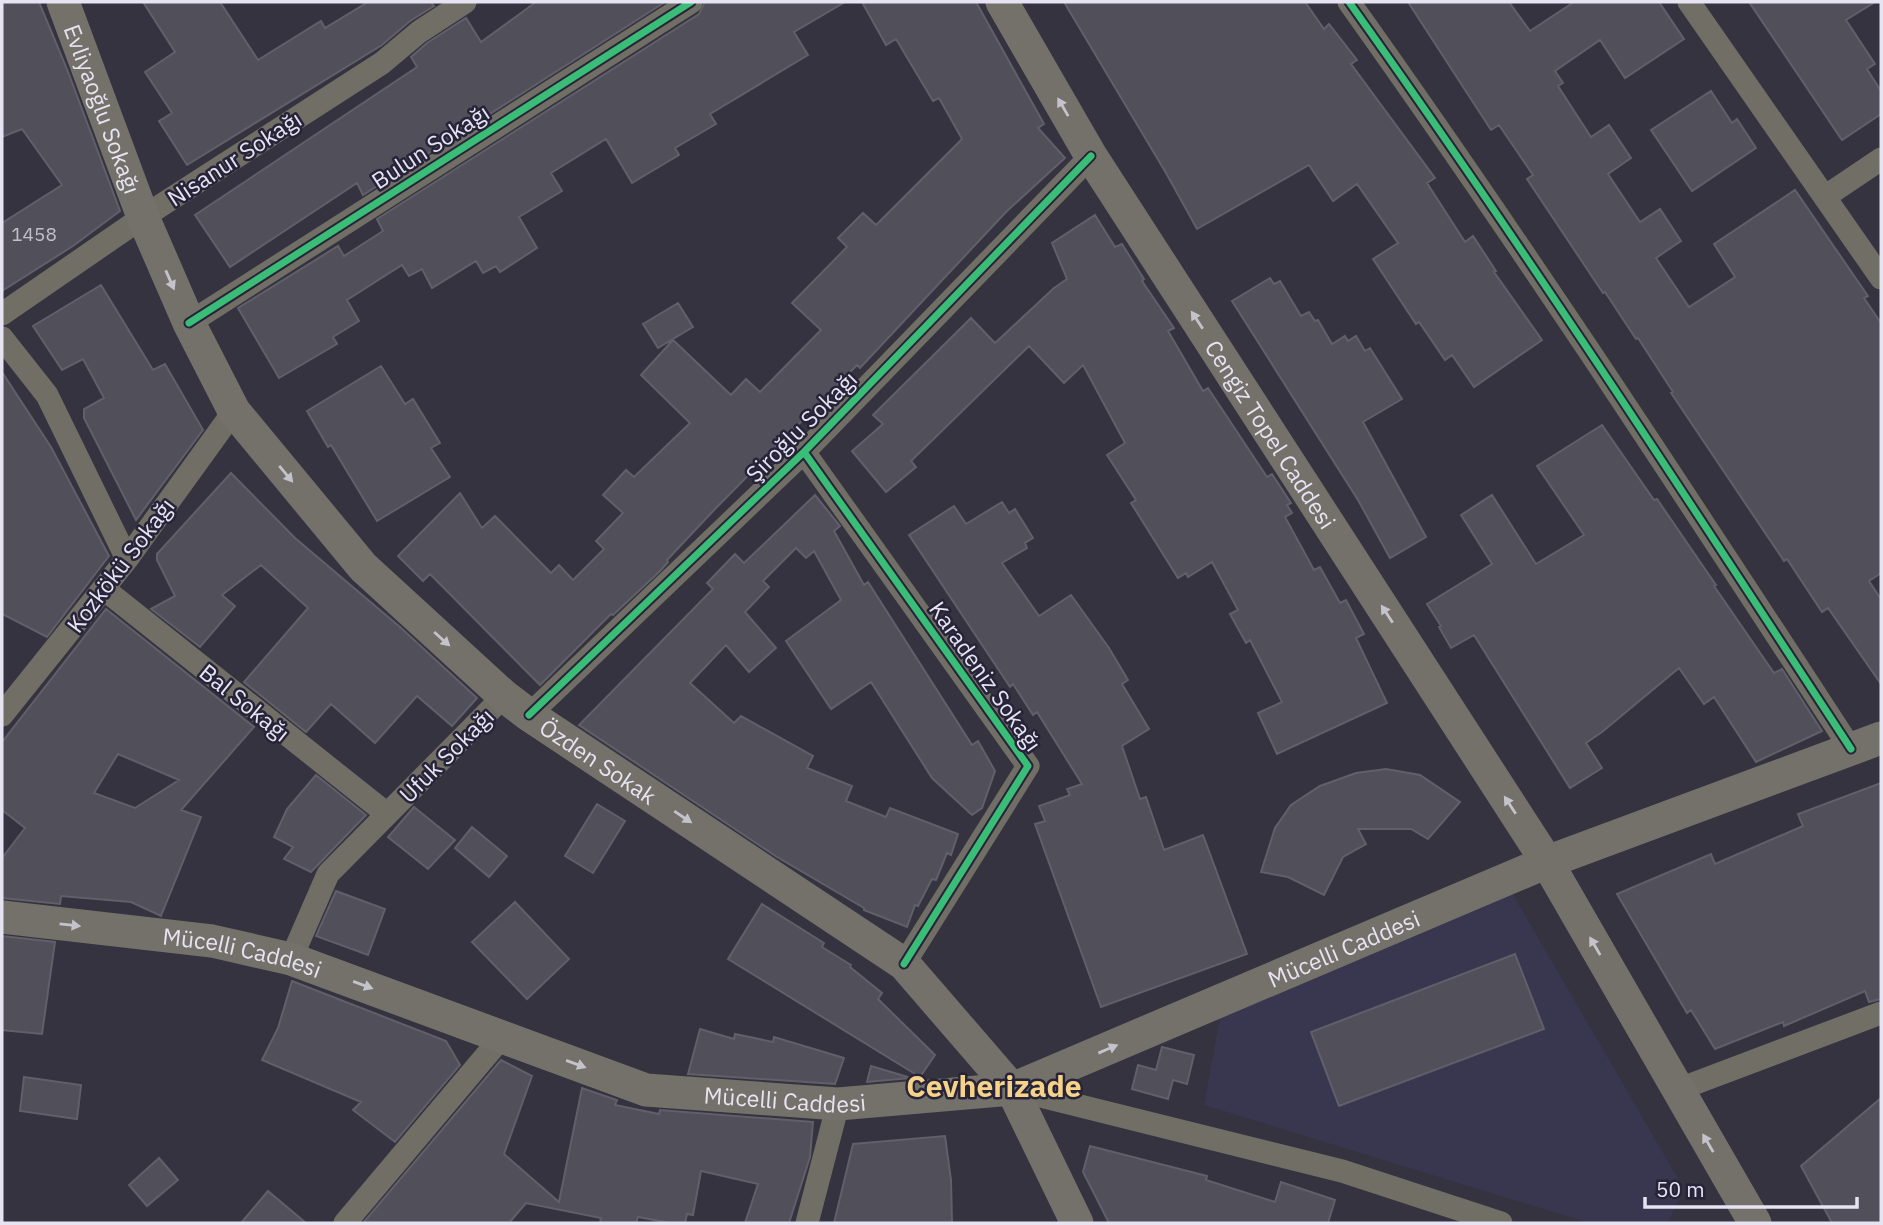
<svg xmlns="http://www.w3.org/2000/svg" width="1883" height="1225" font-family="'IBM Plex Sans',sans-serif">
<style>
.built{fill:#393650}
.building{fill:#51505a;stroke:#605f6a;stroke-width:2;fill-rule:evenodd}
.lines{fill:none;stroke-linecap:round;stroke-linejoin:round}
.minor{stroke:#716e66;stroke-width:23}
.secondary{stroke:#74716a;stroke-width:33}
.cycleway-casing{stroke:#272439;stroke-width:11}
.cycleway{stroke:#3abd76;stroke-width:7}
.oneway{fill:#c4c2ca}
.labels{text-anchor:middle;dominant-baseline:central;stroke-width:5;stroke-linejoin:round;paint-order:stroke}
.number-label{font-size:19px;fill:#c1bfcd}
.street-label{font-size:23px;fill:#e6e4f3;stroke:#272439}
.district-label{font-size:30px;font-weight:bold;fill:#f7d289;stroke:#272439}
</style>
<rect width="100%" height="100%" fill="#34333f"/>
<path class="built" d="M 1511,891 L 1684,1189 L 1668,1223 L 1589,1223 L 1204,1105 L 1220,1017 Z"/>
<path class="building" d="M 2,2 L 39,2 L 67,69 L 120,211 L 73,246 L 2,291 L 2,223 L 62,185 L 22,129 L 2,137 Z
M 143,2 L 220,2 L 258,60 L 321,21 L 325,28 L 368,2 L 431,2 L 434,6 L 410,21 L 382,45 L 187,165 L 159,121 L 172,113 L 145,72 L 175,52 Z
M 536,2 L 665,2 L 363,195 L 357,183 L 230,267 L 195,215 L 417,67 L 411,57 L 427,43 L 466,18 L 481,42 Z
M 705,2 L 845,2 L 794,32 L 808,55 L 710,114 L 716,124 L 675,148 L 679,155 L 632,183 L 606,139 L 551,173 L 562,191 L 519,217 L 537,248 L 500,272 L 496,266 L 483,273 L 476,261 L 432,288 L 422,269 L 409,276 L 402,265 L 347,300 L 359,321 L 333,337 L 337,344 L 279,378 L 238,308 L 338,246 L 344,256 L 383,231 L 377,219 L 699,14 Z
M 862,2 L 976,2 L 1044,124 L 1038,128 L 1065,158 L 1006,212 L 860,368 L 857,365 L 715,509 L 667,560 L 668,562 L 660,571 L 613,615 L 611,614 L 540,685 L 430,574 L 423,581 L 398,556 L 460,493 L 482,528 L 495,516 L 551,573 L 559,565 L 573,580 L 604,549 L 596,541 L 623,513 L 603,495 L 626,470 L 634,477 L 690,423 L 641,375 L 673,340 L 731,395 L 746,379 L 760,392 L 821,330 L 792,303 L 847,247 L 838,238 L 863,213 L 876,225 L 962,139 L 939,98 L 933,101 L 896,39 L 886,45 Z
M 1064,2 L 1305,2 L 1324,29 L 1329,24 L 1357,60 L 1351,64 L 1435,178 L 1427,183 L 1465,242 L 1473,236 L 1496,271 L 1494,272 L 1542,340 L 1474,387 L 1452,355 L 1445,360 L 1419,322 L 1416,324 L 1373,259 L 1398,243 L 1357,184 L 1333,201 L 1309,165 L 1197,229 L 1166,173 Z
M 1408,2 L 1509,2 L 1530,31 L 1574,2 L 1659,2 L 1684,39 L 1625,78 L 1600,40 L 1555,71 L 1563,83 L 1558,86 L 1591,137 L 1609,125 L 1631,158 L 1608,174 L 1640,222 L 1660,209 L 1681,241 L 1656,258 L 1689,307 L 1735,277 L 1714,244 L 1795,190 L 1848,267 L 1868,296 L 1864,298 L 1881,323 L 1881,573 L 1869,581 L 1881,599 L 1881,684 L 1828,608 L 1822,612 L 1787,559 L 1784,561 L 1671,393 L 1673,392 L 1638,338 L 1636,339 L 1605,292 L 1603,293 L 1527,179 L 1533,175 L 1499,125 L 1491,130 Z
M 1749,2 L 1875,2 L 1846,20 L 1875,64 L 1867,69 L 1881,91 L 1881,114 L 1842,140 Z
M 1711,91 L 1732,123 L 1737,119 L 1756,148 L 1692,191 L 1651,130 Z
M 1095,215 L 1115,247 L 1122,244 L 1144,279 L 1142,281 L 1174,328 L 1168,331 L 1203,391 L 1208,388 L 1267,477 L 1272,474 L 1291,503 L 1287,505 L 1292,513 L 1285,517 L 1314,570 L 1320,567 L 1340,603 L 1346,600 L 1364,634 L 1356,638 L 1387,703 L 1277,754 L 1258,713 L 1282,702 L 1250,640 L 1246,643 L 1230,614 L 1238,610 L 1212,562 L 1188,577 L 1186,573 L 1178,578 L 1131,503 L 1136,500 L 1107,455 L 1125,443 L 1083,365 L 1064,383 L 1029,346 L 911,461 L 916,467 L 886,492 L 852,451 L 883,424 L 873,415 L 971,318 L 995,343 L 1054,288 L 1067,279 L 1052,243 Z
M 1270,278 L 1274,284 L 1280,281 L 1301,316 L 1309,312 L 1315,321 L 1318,320 L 1332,344 L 1345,336 L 1348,341 L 1356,336 L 1365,351 L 1370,348 L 1402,399 L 1363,422 L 1426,537 L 1390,558 L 1358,500 L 1232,301 Z
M 101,285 L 153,370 L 165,364 L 203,430 L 136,520 L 84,418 L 84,409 L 104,398 L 83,359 L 62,370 L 33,326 Z
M 678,303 L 693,327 L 658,348 L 643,324 Z
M 381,366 L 405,404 L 413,399 L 440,443 L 431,448 L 450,477 L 377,521 L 331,445 L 328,447 L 307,411 Z
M 2,372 L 51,447 L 109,556 L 47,637 L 2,614 Z
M 1602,425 L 1654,500 L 1657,499 L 1716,585 L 1714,586 L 1774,673 L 1782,669 L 1822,731 L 1756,762 L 1714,697 L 1704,704 L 1679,668 L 1602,732 L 1586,743 L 1602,768 L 1570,788 L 1474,635 L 1451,648 L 1439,627 L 1441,626 L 1427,604 L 1492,564 L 1461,515 L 1492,495 L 1536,564 L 1584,535 L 1537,466 Z
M 231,473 L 295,538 L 400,627 L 477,698 L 452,726 L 417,696 L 375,743 L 331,704 L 306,732 L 244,682 L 308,608 L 261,565 L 222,595 L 235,606 L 200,647 L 151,609 L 175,596 L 157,560 L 157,554 Z
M 815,495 L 840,526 L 834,531 L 864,585 L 868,582 L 972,745 L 978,741 L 995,771 L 982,808 L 972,815 L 932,778 L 871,682 L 831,709 L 786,641 L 841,600 L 814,551 L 806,558 L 796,548 L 763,581 L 769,587 L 745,612 L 776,648 L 749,672 L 726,645 L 690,683 L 734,723 L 741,716 L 813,756 L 807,768 L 852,786 L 846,801 L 886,817 L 890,808 L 958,834 L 951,855 L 947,853 L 936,880 L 932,879 L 918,906 L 915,905 L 907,927 L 864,910 L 864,908 L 777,857 L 579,725 L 713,589 L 707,583 L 735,554 L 744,563 Z
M 1002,502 L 1009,513 L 1015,509 L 1033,538 L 1025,543 L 1027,548 L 1002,563 L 1039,616 L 1071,595 L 1109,648 L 1128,680 L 1122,684 L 1149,729 L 1122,746 L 1140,799 L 1146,797 L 1164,850 L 1203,835 L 1247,954 L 1101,1007 L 1035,824 L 1045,821 L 1039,806 L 1070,795 L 1067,789 L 1082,784 L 1037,712 L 1033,715 L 1013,684 L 1010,687 L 909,535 L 954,506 L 966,524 Z
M 106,609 L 254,727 L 181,810 L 201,817 L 161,916 L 131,902 L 61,896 L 60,904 L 2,898 L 2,858 L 25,828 L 2,810 L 2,742 ZM 118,754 L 179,780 L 135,808 L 94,793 Z
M 1386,769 L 1420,775 L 1460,802 L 1428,839 L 1411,829 L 1358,829 L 1366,844 L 1343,857 L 1324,895 L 1288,877 L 1261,872 L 1275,828 L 1291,805 L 1320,786 L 1356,773 Z
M 316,775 L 366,815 L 311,872 L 284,859 L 293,847 L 274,837 L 287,809 Z
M 1881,783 L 1881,999 L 1869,1002 L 1865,991 L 1784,1026 L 1783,1022 L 1715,1049 L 1691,1010 L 1687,1013 L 1617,894 L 1711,854 L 1715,864 L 1803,826 L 1798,814 Z
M 597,804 L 625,821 L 593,873 L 565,856 Z
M 414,807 L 455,840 L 428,869 L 388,837 Z
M 472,827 L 507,856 L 489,877 L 455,848 Z
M 336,891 L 385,909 L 368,955 L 316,936 Z
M 515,902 L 569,959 L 527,999 L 472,942 Z
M 762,904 L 824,943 L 822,947 L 851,965 L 850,967 L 882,993 L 878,999 L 935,1055 L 920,1077 L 728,959 Z
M 2,936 L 55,942 L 42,1034 L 2,1030 Z
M 1515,954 L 1544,1029 L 1339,1106 L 1311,1032 Z
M 292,981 L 446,1041 L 460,1065 L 395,1142 L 353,1110 L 361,1102 L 262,1060 L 278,1028 Z
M 700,1029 L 734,1039 L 735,1034 L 773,1042 L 774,1037 L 844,1058 L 835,1084 L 688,1074 Z
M 1162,1047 L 1194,1055 L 1187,1084 L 1173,1080 L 1168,1099 L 1132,1089 L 1138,1065 L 1156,1070 Z
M 501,1060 L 532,1076 L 504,1154 L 559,1202 L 582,1088 L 617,1100 L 615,1105 L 659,1114 L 660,1110 L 813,1122 L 810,1157 L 789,1223 L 745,1223 L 758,1184 L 701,1171 L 693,1215 L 687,1214 L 685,1223 L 670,1223 L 638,1217 L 636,1223 L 600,1223 L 601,1218 L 526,1203 L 509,1223 L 363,1223 Z
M 871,1066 L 911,1078 L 867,1082 Z
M 24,1077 L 81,1085 L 77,1119 L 20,1111 Z
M 1881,1098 L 1881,1223 L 1832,1223 L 1801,1166 Z
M 945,1136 L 951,1180 L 952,1223 L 834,1223 L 853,1144 Z
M 1090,1146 L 1207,1176 L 1206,1180 L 1275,1202 L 1281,1182 L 1335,1200 L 1328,1223 L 1109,1223 L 1083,1172 Z
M 159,1158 L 178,1180 L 147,1206 L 129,1185 Z
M 268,1191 L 306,1223 L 241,1223 Z"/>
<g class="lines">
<path class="minor" d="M 1349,2 C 1523,246 1687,498 1851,749
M 1689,2 L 1881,278
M 1826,196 L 1881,159
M 2,314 L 143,217 L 382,63 L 419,32 L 465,2
M 189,323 L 691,2
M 2,338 L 47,395 L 127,559
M 804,452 L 1028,766 L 904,964
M 104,589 L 387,814
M 2,715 L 127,559 L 234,411
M 529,715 L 804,452 L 1091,156
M 291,959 L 328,874 L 504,696
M 1012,1089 L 1342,1171 L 1501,1223
M 1677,1090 L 1881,1013
M 345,1223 L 502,1037
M 807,1223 L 838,1104"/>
<g class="secondary">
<path id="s1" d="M 63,2 L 143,217 L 189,323 L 234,411 L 363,567 L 504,696 L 529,715 L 904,964 L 1012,1089 L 1077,1223"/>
<path id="s2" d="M 1002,2 L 1091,156 L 1547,862 L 1755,1223"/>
<path id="s3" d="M 2,917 L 212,941 L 291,959 L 646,1090 L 838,1104 L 1012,1089 L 1547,862 L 1881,738"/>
</g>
<defs>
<path id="cycleway" d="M 1349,2 C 1523,246 1687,498 1851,749
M 189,323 L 691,2
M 804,452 L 1028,766 L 904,964
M 529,715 L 804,452 L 1091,156"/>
</defs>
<use href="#cycleway" class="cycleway-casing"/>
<use href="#cycleway" class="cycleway"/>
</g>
<defs><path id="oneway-solid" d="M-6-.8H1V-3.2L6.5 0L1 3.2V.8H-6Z" transform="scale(1.75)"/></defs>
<g class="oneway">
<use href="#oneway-solid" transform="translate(1063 107) rotate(-120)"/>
<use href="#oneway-solid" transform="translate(170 280) rotate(66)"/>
<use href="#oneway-solid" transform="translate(1197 320) rotate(-123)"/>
<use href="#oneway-solid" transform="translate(286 474) rotate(50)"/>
<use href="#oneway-solid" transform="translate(1387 614) rotate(-123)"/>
<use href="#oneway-solid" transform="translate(442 639) rotate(42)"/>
<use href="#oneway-solid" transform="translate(1510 805) rotate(-123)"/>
<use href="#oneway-solid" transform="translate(683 817) rotate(34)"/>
<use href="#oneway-solid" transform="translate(70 925) rotate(6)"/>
<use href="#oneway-solid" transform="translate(1595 946) rotate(-120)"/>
<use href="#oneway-solid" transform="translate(363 985) rotate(20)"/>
<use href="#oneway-solid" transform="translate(1108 1049) rotate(-23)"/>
<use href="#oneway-solid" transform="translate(576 1064) rotate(20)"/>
<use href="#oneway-solid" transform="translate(1708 1143) rotate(-120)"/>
</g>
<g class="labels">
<g class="number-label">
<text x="34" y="234">1458</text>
</g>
<g class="street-label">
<text stroke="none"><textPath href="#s1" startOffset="114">Evliyaoğlu Sokağı</textPath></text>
<text transform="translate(430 146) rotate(-33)">Bulun Sokağı</text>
<text transform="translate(234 158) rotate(-33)">Nisanur Sokağı</text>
<text transform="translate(801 426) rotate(-45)">Şiroğlu Sokağı</text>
<text stroke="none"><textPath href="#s2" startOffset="509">Cengiz Topel Caddesi</textPath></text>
<text transform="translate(120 565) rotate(-53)">Kozkökü Sokağı</text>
<text transform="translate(986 676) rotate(55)">Karadeniz Sokağı</text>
<text transform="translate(245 702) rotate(39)">Bal Sokağı</text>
<text transform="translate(446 755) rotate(-45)">Ufuk Sokağı</text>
<text stroke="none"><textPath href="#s1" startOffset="952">Özden Sokak</textPath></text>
<text stroke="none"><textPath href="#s3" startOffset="1398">Mücelli Caddesi</textPath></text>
<text stroke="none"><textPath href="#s3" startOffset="243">Mücelli Caddesi</textPath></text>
<text stroke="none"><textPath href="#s3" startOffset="810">Mücelli Caddesi</textPath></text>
</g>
<g class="district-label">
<text x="994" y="1085">Cevherizade</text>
</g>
</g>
<rect width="1883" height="1225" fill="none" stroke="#e6e4f3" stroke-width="7"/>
<path d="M1645 1197v10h212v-10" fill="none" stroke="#e6e4f3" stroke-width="3.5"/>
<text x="1656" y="1197" font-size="21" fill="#e6e4f3" stroke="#272439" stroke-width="5" paint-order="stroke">50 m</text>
</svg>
